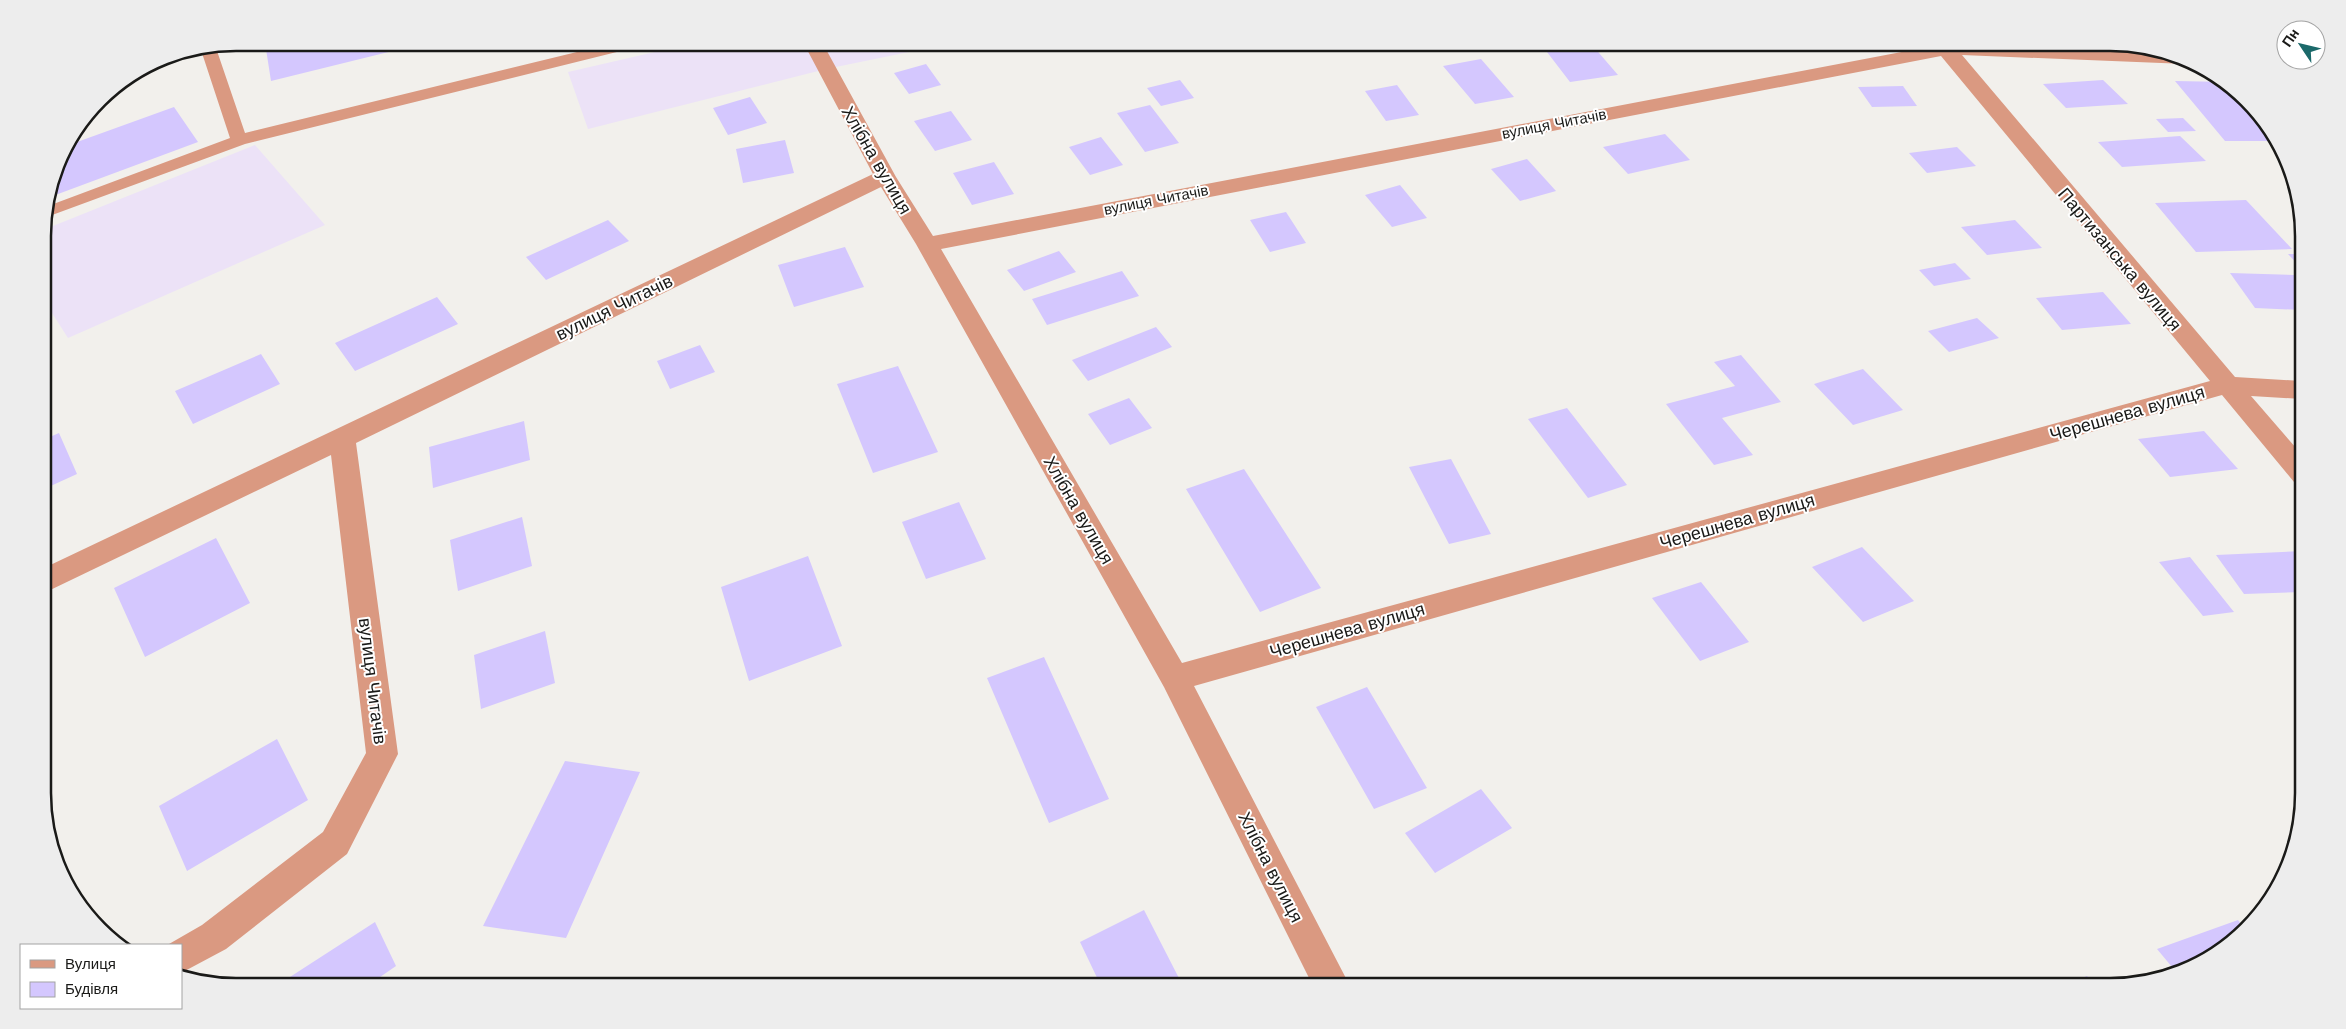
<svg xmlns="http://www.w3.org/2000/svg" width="2346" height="1029" font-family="'Work Sans',sans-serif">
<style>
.industrial{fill:#ece2f7}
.building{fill:#d4c7fe}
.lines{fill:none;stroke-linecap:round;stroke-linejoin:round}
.lane{fill:#da9981;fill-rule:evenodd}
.street{fill:#da9981;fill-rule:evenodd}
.labels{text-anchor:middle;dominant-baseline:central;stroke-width:4;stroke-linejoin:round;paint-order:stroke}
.far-street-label{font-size:15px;fill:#1a1a18;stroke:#fff}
.street-label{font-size:18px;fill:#1a1a18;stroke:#fff}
.rim{fill:none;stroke:#1a1a18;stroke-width:2.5}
</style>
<rect width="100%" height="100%" fill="#f2f0ec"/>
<path class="industrial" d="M 694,43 L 953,43 L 826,69 L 588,129 L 568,72 Z
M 255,145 L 325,225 L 68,338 L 43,299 L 43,230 Z"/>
<path class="building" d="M 293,42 L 425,42 L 425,43 L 271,81 L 266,49 Z
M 1593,46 L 1618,75 L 1570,82 L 1547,52 Z
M 1481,59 L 1514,97 L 1475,104 L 1443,66 Z
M 926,64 L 941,85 L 909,94 L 894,73 Z
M 1180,80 L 1194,98 L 1161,106 L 1147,88 Z
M 2103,80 L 2128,104 L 2066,108 L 2043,84 Z
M 2175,81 L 2227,82 L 2264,119 L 2277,141 L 2225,141 Z
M 1397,85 L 1419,115 L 1386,121 L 1365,91 Z
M 1903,86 L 1917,106 L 1872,107 L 1858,87 Z
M 750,97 L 767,123 L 728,135 L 713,108 Z
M 1150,105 L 1179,143 L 1145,152 L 1117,113 Z
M 174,107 L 198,142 L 50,197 L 63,150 L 66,146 Z
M 951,111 L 972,140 L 935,151 L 914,121 Z
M 2183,118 L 2196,131 L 2168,132 L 2156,119 Z
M 1665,134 L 1690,160 L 1628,174 L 1603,147 Z
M 2180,136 L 2206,161 L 2122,167 L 2098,142 Z
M 1101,137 L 1123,165 L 1090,175 L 1069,147 Z
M 785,140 L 794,173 L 743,183 L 736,149 Z
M 1957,147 L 1976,166 L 1927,173 L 1909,153 Z
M 1527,159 L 1556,191 L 1520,201 L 1491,169 Z
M 994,162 L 1014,194 L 972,205 L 953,173 Z
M 1400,185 L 1427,218 L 1392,227 L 1365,195 Z
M 2246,200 L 2292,249 L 2196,252 L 2155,203 Z
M 1286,212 L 1306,243 L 1270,252 L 1250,220 Z
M 608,220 L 629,241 L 546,280 L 526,257 Z
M 2015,220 L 2042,248 L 1987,255 L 1961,227 Z
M 845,247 L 864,287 L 794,307 L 778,265 Z
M 1059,251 L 1076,272 L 1024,291 L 1007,270 Z
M 2288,254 L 2302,254 L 2302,269 Z
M 1955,263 L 1971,279 L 1934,286 L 1919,270 Z
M 1122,271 L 1139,296 L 1047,325 L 1032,299 Z
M 2230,273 L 2294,275 L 2302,285 L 2302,310 L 2255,308 Z
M 2103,292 L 2131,324 L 2062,330 L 2036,298 Z
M 437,297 L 458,324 L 355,371 L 335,343 Z
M 1977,318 L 1999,338 L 1949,352 L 1928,331 Z
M 1156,327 L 1172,347 L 1088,381 L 1072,360 Z
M 700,345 L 715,372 L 670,389 L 657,361 Z
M 261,354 L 280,384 L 193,424 L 175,391 Z
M 1741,355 L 1781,402 L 1722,418 L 1753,455 L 1714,465 L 1666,404 L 1735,386 L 1714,362 Z
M 898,366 L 938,452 L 873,473 L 837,384 Z
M 1863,369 L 1903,410 L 1853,425 L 1814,384 Z
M 1129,398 L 1152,428 L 1110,445 L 1088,414 Z
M 1567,408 L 1627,485 L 1588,498 L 1528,419 Z
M 524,421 L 530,460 L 433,488 L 429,447 Z
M 2204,431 L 2238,469 L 2170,477 L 2138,439 Z
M 59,433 L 77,474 L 44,489 L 43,440 Z
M 1451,459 L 1491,534 L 1449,544 L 1409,467 Z
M 1244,469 L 1321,588 L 1260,612 L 1186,489 Z
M 959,502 L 986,559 L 926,579 L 902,522 Z
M 522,517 L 532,566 L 458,591 L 450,540 Z
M 216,538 L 250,603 L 145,657 L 114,588 Z
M 1862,547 L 1914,601 L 1863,622 L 1812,567 Z
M 2303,551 L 2303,592 L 2244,594 L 2216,555 Z
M 808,556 L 842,646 L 749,681 L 721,587 Z
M 2190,557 L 2234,612 L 2203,616 L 2159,562 Z
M 1701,582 L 1749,642 L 1700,661 L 1652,598 Z
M 545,631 L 555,683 L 481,709 L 474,655 Z
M 1044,657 L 1109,799 L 1049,823 L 987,678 Z
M 1367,687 L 1427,788 L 1374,809 L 1316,707 Z
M 277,739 L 308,800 L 187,871 L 159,806 Z
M 565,761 L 640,772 L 566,938 L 483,926 Z
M 1481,789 L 1512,828 L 1435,873 L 1405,833 Z
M 1144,910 L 1183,986 L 1101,986 L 1080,942 Z
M 2238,920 L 2245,929 L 2227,947 L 2177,973 L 2157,949 Z
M 375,922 L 396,966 L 367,986 L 276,986 Z
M 2087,976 L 2095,986 L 2064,986 Z"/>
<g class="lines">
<path class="lane" d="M 618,42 L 647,42 L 645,45 L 245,144 L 44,218 L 48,206 L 230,138 L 201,50 L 216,48 L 245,133 Z"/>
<path class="street" d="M 803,42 L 822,42 L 896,177 L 933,236 L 1933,46 L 1931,42 L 2152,51 L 2183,57 L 2192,62 L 2186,64 L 1962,55 L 2235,377 L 2302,381 L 2302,399 L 2251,396 L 2303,456 L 2303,485 L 2294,482 L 2222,395 L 1194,686 L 1350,986 L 1313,986 L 1164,687 L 916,244 L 881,187 L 356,443 L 398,754 L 347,854 L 226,949 L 181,973 L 181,945 L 168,945 L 169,944 L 202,925 L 323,832 L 366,753 L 331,455 L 44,593 L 44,568 L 873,174 ZM 1941,56 L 2210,381 L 1182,663 L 941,249 Z"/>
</g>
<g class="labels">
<g class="far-street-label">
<text transform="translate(1554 124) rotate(-11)">вулиця Читачів</text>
<text transform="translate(1156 200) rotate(-11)">вулиця Читачів</text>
</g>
<g class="street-label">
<text transform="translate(877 160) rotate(60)">Хлібна вулиця</text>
<text transform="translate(2120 259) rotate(50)">Партизанська вулиця</text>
<text transform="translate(614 307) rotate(-26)">вулиця Читачів</text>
<text transform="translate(2127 413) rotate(-16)">Черешнева вулиця</text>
<text transform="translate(1079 510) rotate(60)">Хлібна вулиця</text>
<text transform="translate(1737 521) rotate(-16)">Черешнева вулиця</text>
<text transform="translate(1347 630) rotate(-16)">Черешнева вулиця</text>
<text transform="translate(373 681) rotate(83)">вулиця Читачів</text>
<text transform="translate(1271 867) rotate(63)">Хлібна вулиця</text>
</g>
</g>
<path d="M0 0H2346V1029H0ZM236 51H2110A185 185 0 0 1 2295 236V793A185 185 0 0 1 2110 978H236A185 185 0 0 1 51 793V236A185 185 0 0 1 236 51Z" fill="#ededed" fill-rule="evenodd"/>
<path class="rim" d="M236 51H2110A185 185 0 0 1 2295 236V793A185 185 0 0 1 2110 978H236A185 185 0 0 1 51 793V236A185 185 0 0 1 236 51Z"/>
<rect x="20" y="944" width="162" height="65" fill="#ffffff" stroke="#a3a3a3"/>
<rect x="30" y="960" width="25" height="8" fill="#da9981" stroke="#a3a3a3"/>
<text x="65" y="969" font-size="15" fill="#1a1a18">Вулиця</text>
<rect x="30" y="982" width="25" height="15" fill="#d4c7fe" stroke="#a3a3a3"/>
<text x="65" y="994" font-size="15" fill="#1a1a18">Будівля</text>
<g transform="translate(2301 45) rotate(305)"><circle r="24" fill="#ffffff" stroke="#a3a3a3"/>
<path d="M0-4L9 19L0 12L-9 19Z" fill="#1b696a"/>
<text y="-8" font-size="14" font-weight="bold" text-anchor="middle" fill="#1a1a18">Пн</text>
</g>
</svg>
